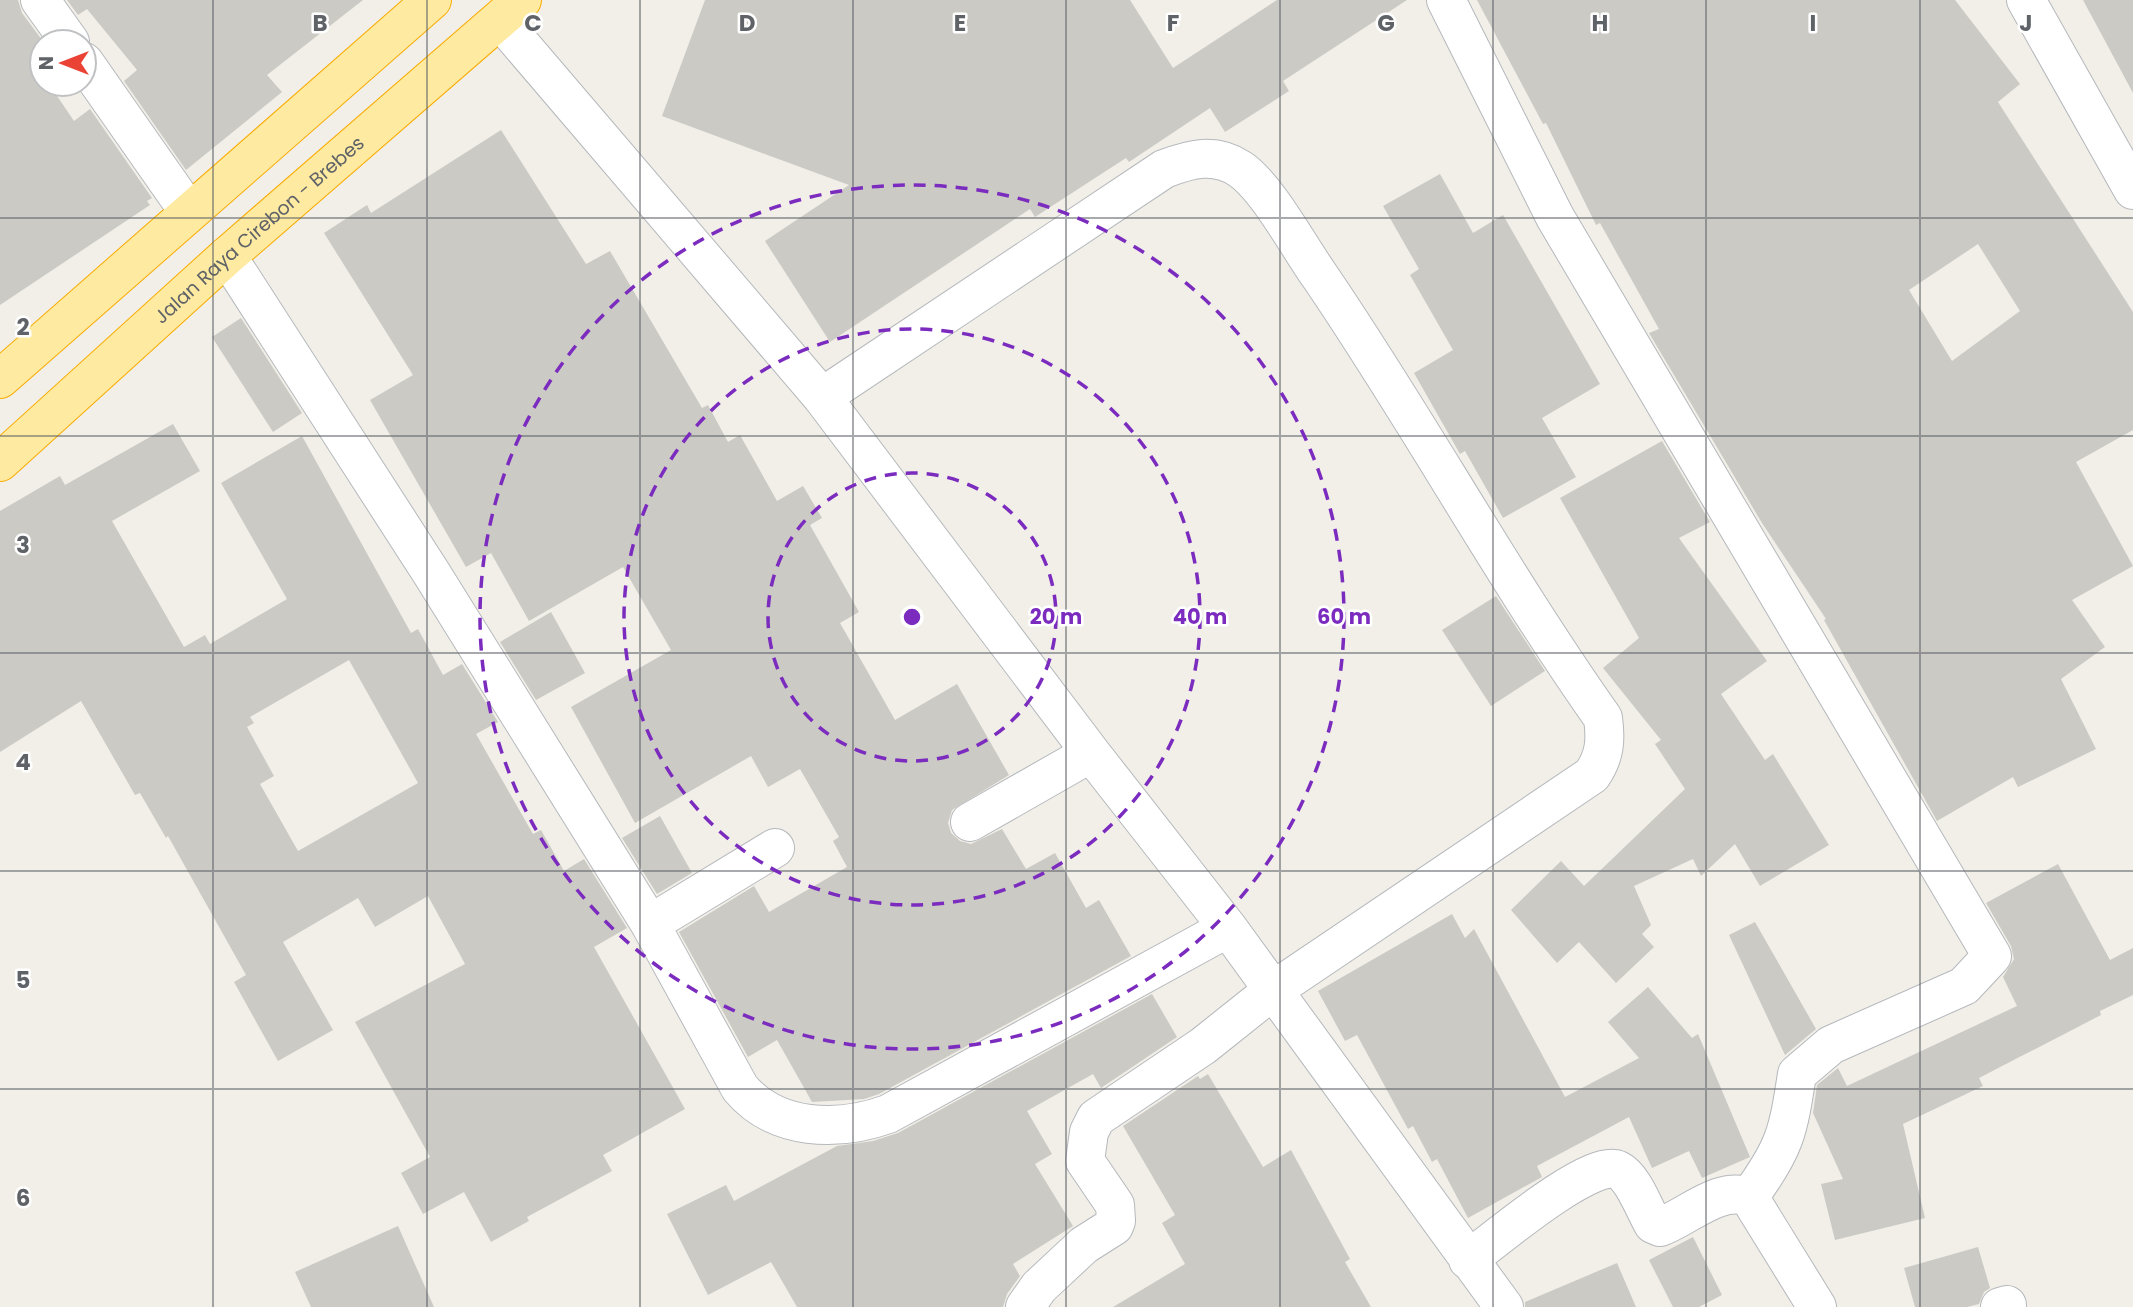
<svg xmlns="http://www.w3.org/2000/svg" width="2133" height="1307" font-family="Poppins,sans-serif">
<style>
.building{fill:#cccac5;fill-rule:evenodd}
.lines{fill:none;stroke-linecap:round;stroke-linejoin:round}
.minor-casing{stroke:#b5b8bc;stroke-width:40}
.trunk-casing{stroke:#f9ab00;stroke-width:40}
.minor{stroke:#fff;stroke-width:38}
.trunk{stroke:#feeaa1;stroke-width:38}
.grid{fill:none;stroke:#5f6368;stroke-width:2;stroke-opacity:0.55}
.ring{fill:none;stroke:#7b2cbf;stroke-width:3.5;stroke-dasharray:12 9}
.labels{text-anchor:middle;dominant-baseline:central;stroke-width:5;stroke-linejoin:round;paint-order:stroke}
.street-label{font-size:19px;fill:#5f6368;stroke:#fff}
.grid-label{font-size:23px;text-anchor:middle;font-weight:bold;fill:#5f6368;stroke:#fff;stroke-width:5;stroke-linejoin:round;paint-order:stroke}
.centre{fill:#7b2cbf;stroke:#fff;stroke-width:3.5}
.ring-label{font-size:21px;text-anchor:middle;font-weight:bold;fill:#7b2cbf;stroke:#fff;stroke-width:5;stroke-linejoin:round;paint-order:stroke}
</style>
<rect width="100%" height="100%" fill="#f1efe8"/>
<path class="building" d="M 0,0 L 18,0 L 22,13 L 42,40 L 42,84 L 49,84 L 74,121 L 90,109 L 152,198 L 147,201 L 150,205 L 0,305 Z
M 67,0 L 363,0 L 267,75 L 282,92 L 186,170 L 124,81 L 137,70 L 87,9 L 78,15 Z
M 705,0 L 1130,0 L 1173,68 L 1277,0 L 1407,0 L 1283,81 L 1289,91 L 1225,132 L 1210,108 L 1129,162 L 1126,158 L 1035,217 L 1030,209 L 830,342 L 765,241 L 849,185 L 662,116 Z
M 1477,0 L 1955,0 L 2020,84 L 1998,102 L 2133,312 L 2133,430 L 2076,462 L 2133,566 L 2072,600 L 2105,647 L 2061,679 L 2096,749 L 2018,787 L 2013,777 L 1937,821 L 1824,620 L 1826,619 L 1762,523 L 1649,333 L 1659,329 L 1600,223 L 1596,225 L 1546,123 L 1543,124 ZM 1978,244 L 2020,311 L 1952,361 L 1909,290 Z
M 2083,0 L 2133,0 L 2133,93 Z
M 501,130 L 586,264 L 610,251 L 702,408 L 708,405 L 728,442 L 740,435 L 777,501 L 803,486 L 822,518 L 810,525 L 859,612 L 840,623 L 895,720 L 957,684 L 1009,775 L 952,810 L 948,823 L 951,833 L 960,841 L 971,844 L 1002,829 L 1026,869 L 1055,853 L 1086,908 L 1099,900 L 1131,956 L 879,1094 L 864,1099 L 812,1102 L 777,1040 L 748,1057 L 679,932 L 754,886 L 769,912 L 847,867 L 833,841 L 839,837 L 800,769 L 768,787 L 751,756 L 635,823 L 571,707 L 671,650 L 623,567 L 529,621 L 491,553 L 466,567 L 370,400 L 413,375 L 324,233 L 367,205 L 371,213 Z
M 1440,174 L 1473,233 L 1503,215 L 1600,384 L 1542,418 L 1576,477 L 1503,518 L 1465,451 L 1460,454 L 1414,373 L 1453,350 L 1410,275 L 1419,269 L 1383,206 Z
M 241,318 L 302,413 L 273,432 L 212,337 Z
M 173,424 L 200,471 L 112,521 L 184,647 L 205,635 L 210,644 L 287,599 L 221,483 L 302,436 L 411,633 L 418,629 L 443,675 L 462,664 L 498,722 L 476,734 L 533,834 L 541,830 L 564,871 L 584,859 L 627,928 L 594,947 L 685,1109 L 603,1155 L 612,1171 L 527,1217 L 529,1221 L 491,1242 L 464,1192 L 423,1214 L 401,1173 L 430,1157 L 355,1022 L 465,964 L 428,896 L 375,927 L 358,898 L 283,942 L 333,1030 L 278,1061 L 234,982 L 246,975 L 168,836 L 166,838 L 140,793 L 135,795 L 81,701 L 0,752 L 0,511 L 60,476 L 65,485 ZM 349,660 L 418,783 L 298,851 L 260,784 L 274,776 L 247,727 L 254,723 L 250,717 Z
M 1662,441 L 1710,522 L 1679,538 L 1767,661 L 1721,694 L 1765,760 L 1773,754 L 1829,845 L 1760,886 L 1735,844 L 1701,876 L 1693,859 L 1634,886 L 1651,925 L 1642,934 L 1654,947 L 1616,983 L 1579,942 L 1557,963 L 1511,910 L 1561,861 L 1584,886 L 1685,789 L 1655,744 L 1661,740 L 1603,668 L 1639,638 L 1560,498 Z
M 1496,596 L 1545,671 L 1491,706 L 1442,630 Z
M 551,612 L 585,673 L 536,700 L 500,642 Z
M 660,816 L 692,873 L 657,894 L 622,838 Z
M 2058,864 L 2110,960 L 2133,948 L 2133,995 L 2100,1011 L 2101,1015 L 1979,1078 L 1983,1086 L 1903,1124 L 1925,1218 L 1835,1240 L 1821,1184 L 1843,1179 L 1813,1113 L 1817,1085 L 1838,1068 L 1847,1086 L 2017,1006 L 2003,977 L 2014,959 L 2011,946 L 1986,903 Z
M 1452,914 L 1465,938 L 1474,929 L 1565,1097 L 1639,1058 L 1608,1022 L 1648,987 L 1692,1038 L 1698,1034 L 1750,1157 L 1702,1178 L 1689,1151 L 1652,1168 L 1629,1117 L 1537,1166 L 1542,1177 L 1468,1218 L 1437,1159 L 1432,1162 L 1413,1126 L 1408,1129 L 1357,1035 L 1345,1041 L 1318,991 Z
M 1755,922 L 1816,1029 L 1785,1055 L 1729,935 Z
M 1152,994 L 1177,1037 L 1101,1088 L 1093,1074 L 1027,1111 L 1052,1154 L 1035,1164 L 1073,1226 L 1013,1264 L 1020,1276 L 1007,1294 L 1003,1307 L 797,1307 L 771,1262 L 708,1295 L 667,1214 L 726,1185 L 734,1201 L 837,1146 L 873,1141 L 898,1133 Z
M 1208,1074 L 1263,1167 L 1291,1150 L 1350,1259 L 1345,1262 L 1371,1307 L 1113,1307 L 1185,1264 L 1162,1223 L 1175,1215 L 1123,1126 L 1198,1076 L 1200,1079 Z
M 398,1226 L 434,1307 L 311,1307 L 295,1272 Z
M 1693,1237 L 1722,1295 L 1699,1307 L 1673,1307 L 1649,1260 Z
M 1978,1247 L 1990,1288 L 1984,1292 L 1979,1304 L 1967,1307 L 1915,1307 L 1904,1268 Z
M 1617,1263 L 1636,1307 L 1525,1307 L 1525,1302 Z"/>
<g class="lines">
<defs>
<path id="minor" d="M 40,0 L 70,42
M 1446,0 L 1555,217 L 1992,956 L 1964,986 L 1831,1045 L 1797,1074 C 1788,1133 1785,1148 1749,1197
M 2026,0 L 2133,190
M 500,20 L 822,397 L 1091,753 L 1228,928 L 1504,1307
M 84,62 L 189,212
M 227,256 L 432,574 L 650,924 L 740,1088 C 776,1131 838,1132 888,1114 L 1228,928
M 822,397 L 1164,169 C 1190,159 1215,152 1240,169 C 1267,187 1299,247 1319,275 C 1418,420 1502,575 1603,718 C 1606,740 1605,756 1592,775 L 1272,991 L 1203,1046 L 1096,1118 L 1089,1132 L 1085,1161 L 1115,1205 L 1116,1221 L 1114,1226 L 1084,1245 L 1039,1287 L 1025,1307
M 970,822 L 1091,753
M 650,924 L 775,848
M 1468,1260 C 1492,1242 1592,1157 1618,1170 C 1634,1178 1644,1209 1653,1224 L 1660,1227 C 1686,1218 1720,1185 1749,1197 L 1817,1307
M 2000,1307 L 2007,1305"/>
<g id="trunk">
<path d="M 0,379 L 432,0"/>
<path id="s1" d="M 0,462 L 227,256 L 522,0"/>
</g>
</defs>
<use href="#minor" class="minor-casing"/>
<use href="#trunk" class="trunk-casing"/>
<use href="#minor" class="minor"/>
<use href="#trunk" class="trunk"/>
</g>
<path class="grid" d="M 213,0 L 213,1307M 427,0 L 427,1307M 640,0 L 640,1307M 853,0 L 853,1307M 1066,0 L 1066,1307M 1280,0 L 1280,1307M 1493,0 L 1493,1307M 1706,0 L 1706,1307M 1920,0 L 1920,1307M 0,218 L 2133,218M 0,436 L 2133,436M 0,653 L 2133,653M 0,871 L 2133,871M 0,1089 L 2133,1089"/>
<g class="ring">
<circle cx="912" cy="617" r="144"/>
<circle cx="912" cy="617" r="288"/>
<circle cx="912" cy="617" r="432"/>
</g>
<g class="labels">
<g class="street-label">
<text stroke="none"><textPath href="#s1" startOffset="348">Jalan Raya Cirebon - Brebes</textPath></text>
</g>
</g>
<g class="grid-label">
<text x="320" y="31">B</text>
<text x="533" y="31">C</text>
<text x="747" y="31">D</text>
<text x="960" y="31">E</text>
<text x="1173" y="31">F</text>
<text x="1386" y="31">G</text>
<text x="1600" y="31">H</text>
<text x="1813" y="31">I</text>
<text x="2026" y="31">J</text>
<text x="23" y="335">2</text>
<text x="23" y="553">3</text>
<text x="23" y="770">4</text>
<text x="23" y="988">5</text>
<text x="23" y="1206">6</text>
</g>
<circle cx="912" cy="617" r="10" class="centre"/>
<g class="ring-label">
<text x="1056" y="624">20 m</text>
<text x="1200" y="624">40 m</text>
<text x="1344" y="624">60 m</text>
</g>
<g transform="translate(63 63) rotate(270)"><circle r="33" fill="#ffffff" stroke="#bfc1c3" stroke-width="2"/>
<path d="M0-5L12 26L0 18L-12 26Z" fill="#ea4335"/>
<text y="-10" font-size="19" font-weight="bold" text-anchor="middle" fill="#5f6368">N</text>
</g>
</svg>
